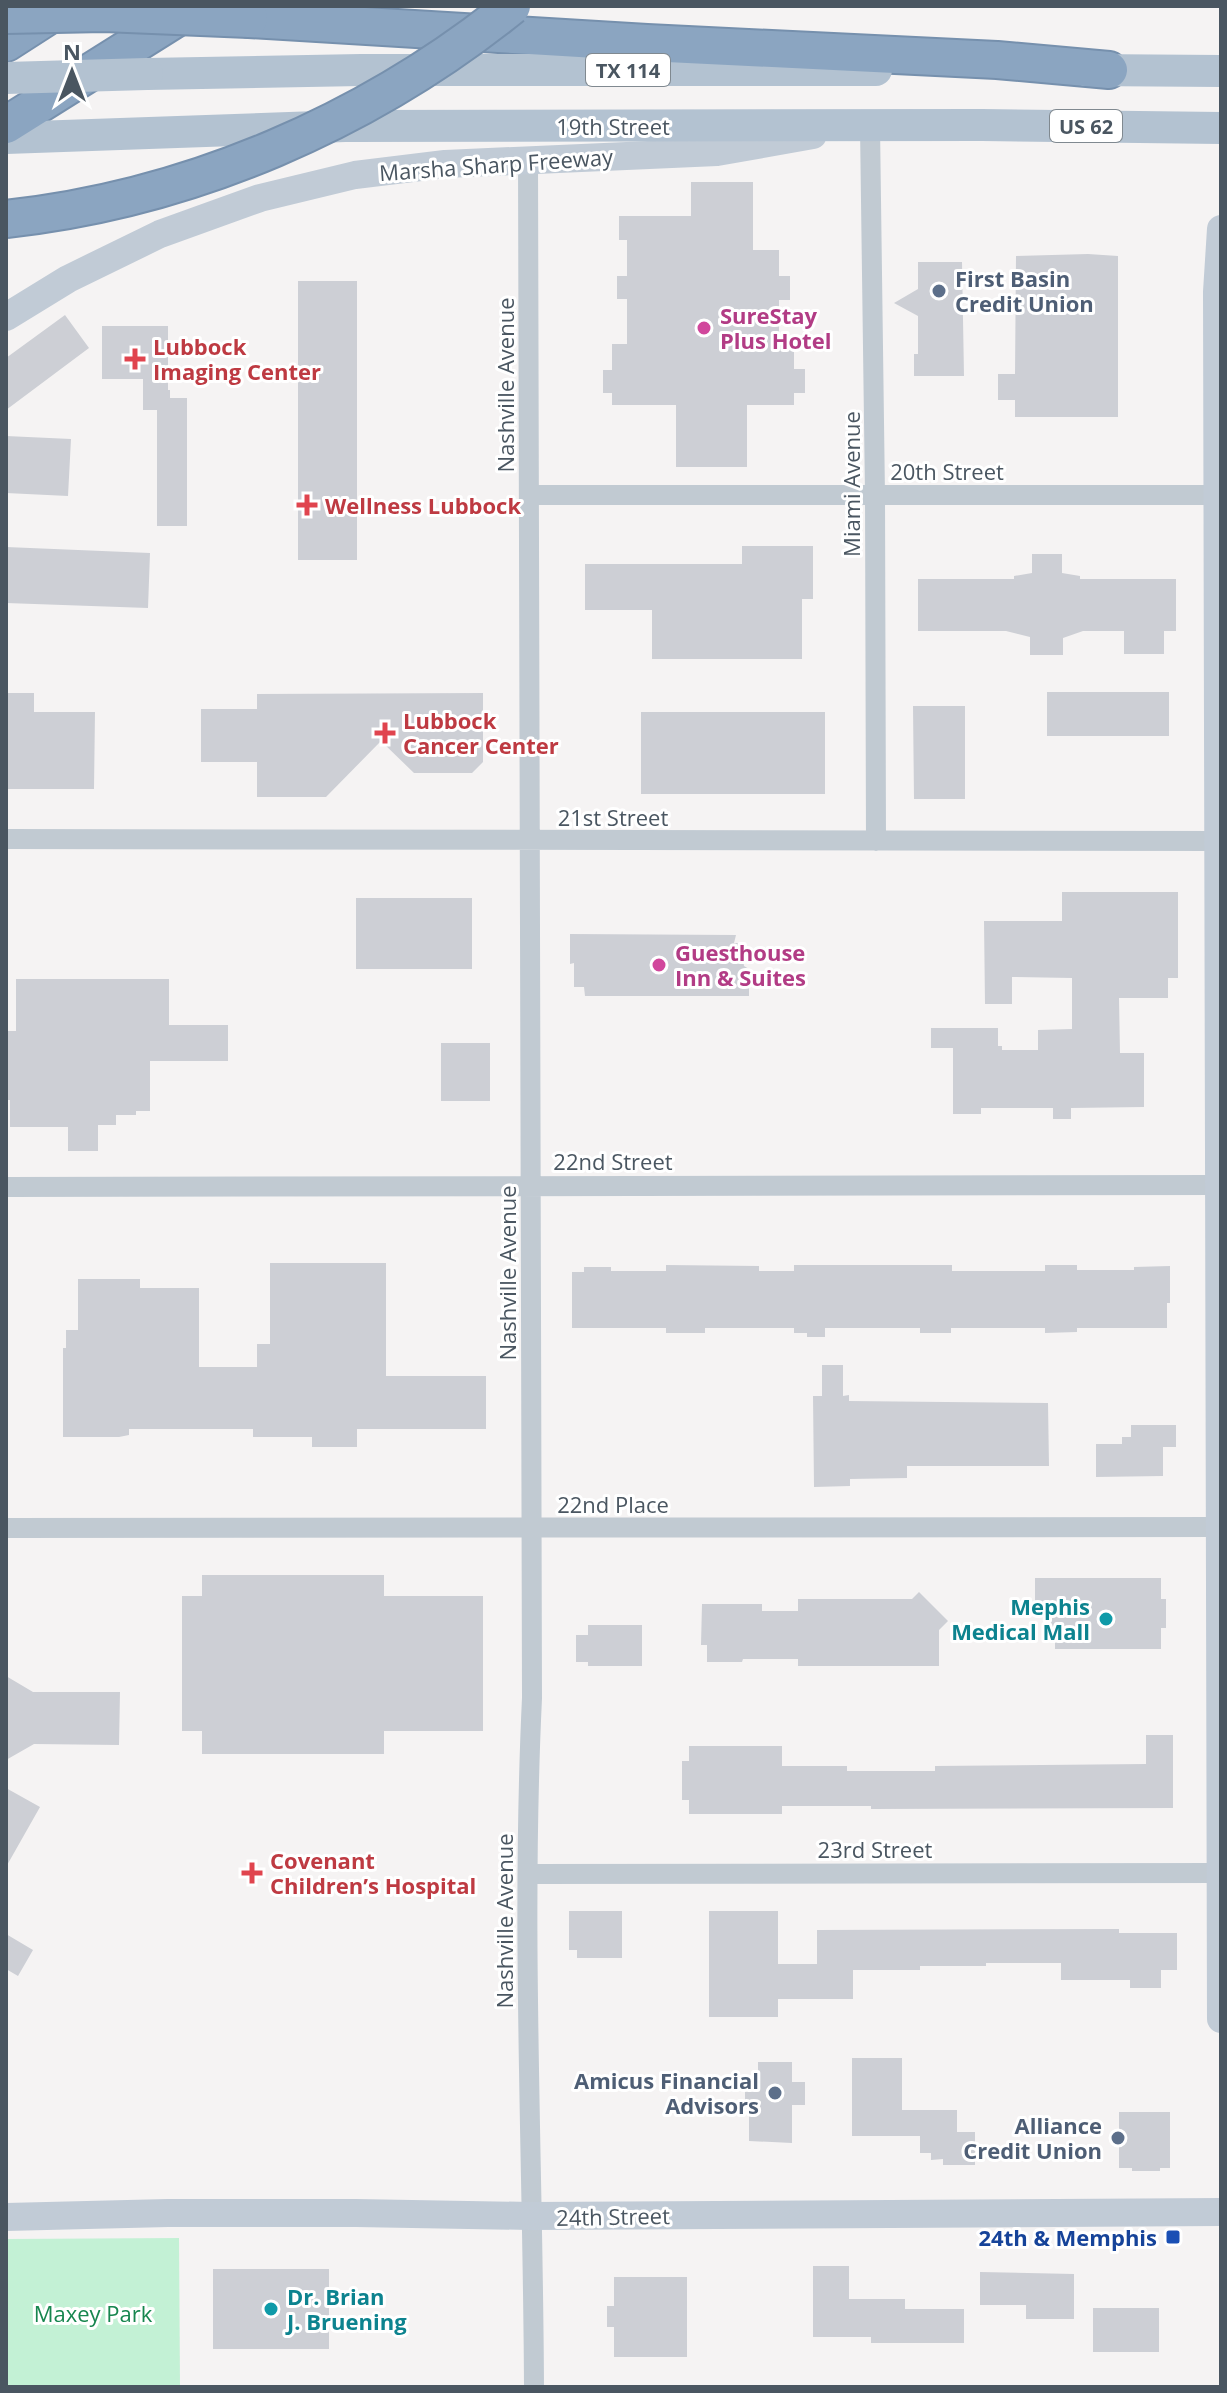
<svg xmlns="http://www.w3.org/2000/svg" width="1227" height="2393" font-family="'Open Sans',sans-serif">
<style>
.green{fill:#c3f1d5}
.building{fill:#cdcfd5}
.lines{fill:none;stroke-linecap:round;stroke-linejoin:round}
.highway-casing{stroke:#7690ad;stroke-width:40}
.street{stroke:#c1cad2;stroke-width:20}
.secondary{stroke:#c1cbd6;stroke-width:28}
.primary{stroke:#b3c2d1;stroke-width:32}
.highway{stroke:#8ba5c1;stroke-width:36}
.highway-bridge-casing{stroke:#7690ad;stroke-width:40;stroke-linecap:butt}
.primary-bridge{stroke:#b3c2d1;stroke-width:32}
.highway-bridge{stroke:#8ba5c1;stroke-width:36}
.service-dot{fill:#5c6f8a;stroke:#fff;stroke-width:3}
.hotel-dot{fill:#d1479c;stroke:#fff;stroke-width:3}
.health-dot{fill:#e0444e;stroke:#fff;stroke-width:3}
.culture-dot{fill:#0f9aa8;stroke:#fff;stroke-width:3}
.transit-dot{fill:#1a4fb4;stroke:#fff;stroke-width:3}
.labels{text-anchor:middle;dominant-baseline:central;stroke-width:6;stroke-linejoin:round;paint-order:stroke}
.shield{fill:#fff;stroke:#808990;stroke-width:2}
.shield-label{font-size:20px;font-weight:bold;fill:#4a5661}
.street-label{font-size:22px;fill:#4a5661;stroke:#fff}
.service-label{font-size:22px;font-weight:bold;fill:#4e5e75;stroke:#fff;text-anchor:end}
.hotel-label{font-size:22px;font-weight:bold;fill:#b23c85;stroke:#fff;text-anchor:start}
.health-label{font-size:22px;font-weight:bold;fill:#be3a42;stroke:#fff;text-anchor:start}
.culture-label{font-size:22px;font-weight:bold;fill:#0d838f;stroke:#fff;text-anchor:end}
.transit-label{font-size:22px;font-weight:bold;fill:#164399;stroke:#fff;text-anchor:end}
.park-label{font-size:22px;fill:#17864f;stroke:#fff}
</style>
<rect width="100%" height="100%" fill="#f5f3f3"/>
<path class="green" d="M 179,2238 L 180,2387 L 6,2387 L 6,2239 Z"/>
<path class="building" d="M 691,182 L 753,182 L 753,250 L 779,250 L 779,276 L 790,276 L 790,300 L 779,300 L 779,344 L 794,344 L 794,369 L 805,369 L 805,393 L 794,393 L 794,405 L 747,405 L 747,467 L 676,467 L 676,405 L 612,405 L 612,393 L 603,393 L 603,370 L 612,370 L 612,344 L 627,344 L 627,299 L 617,299 L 617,276 L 627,276 L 627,240 L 619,240 L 619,216 L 691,216 Z
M 1088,254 L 1118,256 L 1118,417 L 1015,417 L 1015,400 L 998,400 L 998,374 L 1015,374 L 1016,256 Z
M 918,262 L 962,262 L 964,376 L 914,376 L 914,354 L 918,354 L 918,316 L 894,303 L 918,289 Z
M 298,281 L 357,281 L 357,560 L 298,560 Z
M 65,315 L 89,348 L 6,410 L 6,358 Z
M 102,326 L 168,326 L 168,390 L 170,390 L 170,398 L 187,398 L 187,526 L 157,526 L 157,410 L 143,410 L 143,379 L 102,379 Z
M 6,436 L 71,439 L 68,496 L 6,493 Z
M 742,546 L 813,546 L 813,599 L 802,599 L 802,659 L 652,659 L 652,610 L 585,610 L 585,564 L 742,564 Z
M 6,547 L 150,553 L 148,608 L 6,603 Z
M 1032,554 L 1062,554 L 1062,573 L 1080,576 L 1080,579 L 1176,579 L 1176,631 L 1164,631 L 1164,654 L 1124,654 L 1124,631 L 1083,631 L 1063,638 L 1063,655 L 1030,655 L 1030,637 L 1006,631 L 918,631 L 918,579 L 1014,579 L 1014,576 L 1032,573 Z
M 1047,692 L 1169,692 L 1169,736 L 1047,736 Z
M 6,693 L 34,693 L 34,712 L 95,712 L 94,789 L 6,789 Z
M 483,693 L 483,762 L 472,773 L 414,773 L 381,741 L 326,797 L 257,797 L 257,762 L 201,762 L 201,709 L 257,709 L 257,694 Z
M 913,706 L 965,706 L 965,799 L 914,799 Z
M 641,712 L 825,712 L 825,794 L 641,794 Z
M 1062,892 L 1178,892 L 1178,978 L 1168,978 L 1168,998 L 1119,998 L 1120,1053 L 1144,1053 L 1144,1107 L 1071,1108 L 1071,1119 L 1053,1119 L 1053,1108 L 981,1108 L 981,1114 L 953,1114 L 953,1048 L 931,1048 L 931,1028 L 998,1028 L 998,1046 L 1002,1046 L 1002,1050 L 1038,1050 L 1038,1030 L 1072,1029 L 1072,978 L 1012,977 L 1012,1004 L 985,1004 L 984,921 L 1062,921 Z
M 356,898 L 472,898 L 472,969 L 356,969 Z
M 570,934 L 736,935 L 734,943 L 741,943 L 744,966 L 749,969 L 749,996 L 585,996 L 584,987 L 574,987 L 574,963 L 570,964 Z
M 16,979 L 169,979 L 169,1025 L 228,1025 L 228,1061 L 150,1061 L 150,1111 L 136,1111 L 136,1115 L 116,1115 L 116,1125 L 98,1125 L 98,1151 L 68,1151 L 68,1127 L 10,1127 L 10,1100 L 6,1100 L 6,1031 L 16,1031 Z
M 441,1043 L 490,1043 L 490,1101 L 441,1101 Z
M 270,1263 L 386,1263 L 386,1376 L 486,1376 L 486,1429 L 357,1429 L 357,1447 L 312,1447 L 312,1437 L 253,1437 L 253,1429 L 129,1429 L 129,1435 L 119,1437 L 63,1437 L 63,1348 L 66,1348 L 66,1330 L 78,1330 L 78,1279 L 140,1279 L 140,1288 L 199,1288 L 199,1367 L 257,1367 L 257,1344 L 270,1344 Z
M 666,1265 L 759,1266 L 759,1271 L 794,1271 L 794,1265 L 952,1265 L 952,1271 L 1045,1271 L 1045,1265 L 1077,1265 L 1077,1270 L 1134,1270 L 1134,1267 L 1170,1266 L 1170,1303 L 1167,1303 L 1167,1328 L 1077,1328 L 1077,1332 L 1045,1333 L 1045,1328 L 951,1328 L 951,1333 L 920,1333 L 920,1328 L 825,1328 L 825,1337 L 807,1337 L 807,1333 L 794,1333 L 794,1328 L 705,1328 L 705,1333 L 666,1333 L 666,1328 L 572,1328 L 572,1272 L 584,1272 L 584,1267 L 611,1267 L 611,1271 L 666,1271 Z
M 822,1365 L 843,1365 L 843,1396 L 849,1395 L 849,1401 L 1048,1403 L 1049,1466 L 907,1466 L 907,1478 L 850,1479 L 850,1486 L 814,1487 L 813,1396 L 822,1396 Z
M 1131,1425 L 1176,1425 L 1176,1447 L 1163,1447 L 1163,1476 L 1096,1477 L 1096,1444 L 1122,1444 L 1122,1437 L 1131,1437 Z
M 202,1575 L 384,1575 L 384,1596 L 483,1596 L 483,1731 L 384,1731 L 384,1754 L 202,1754 L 202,1731 L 182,1731 L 182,1596 L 202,1596 Z
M 1035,1578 L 1161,1578 L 1161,1599 L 1166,1599 L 1166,1628 L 1161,1628 L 1161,1649 L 1055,1649 L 1055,1627 L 1046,1627 L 1046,1611 L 1035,1611 Z
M 919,1592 L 948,1621 L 939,1630 L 939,1666 L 798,1666 L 798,1659 L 743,1659 L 742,1662 L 707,1662 L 707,1645 L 701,1645 L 702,1604 L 762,1604 L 762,1611 L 798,1611 L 798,1599 L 912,1599 Z
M 588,1625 L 642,1625 L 642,1666 L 588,1666 L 588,1662 L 576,1662 L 576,1635 L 588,1635 Z
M 6,1676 L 33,1692 L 120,1692 L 119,1745 L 34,1744 L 6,1760 Z
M 1146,1735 L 1173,1735 L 1173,1808 L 871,1809 L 871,1806 L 782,1806 L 782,1814 L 689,1814 L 689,1800 L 682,1800 L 682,1761 L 689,1761 L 689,1746 L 782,1746 L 782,1766 L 847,1766 L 847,1771 L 935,1771 L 935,1766 L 1146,1764 Z
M 6,1788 L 40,1807 L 6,1867 Z
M 569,1911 L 622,1911 L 622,1958 L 577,1958 L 577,1950 L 569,1950 Z
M 709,1911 L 778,1911 L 778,1964 L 817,1964 L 817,1930 L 1119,1929 L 1119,1933 L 1177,1933 L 1177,1970 L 1161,1970 L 1161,1988 L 1130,1988 L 1130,1980 L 1061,1980 L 1061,1963 L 986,1963 L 986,1966 L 920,1966 L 920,1970 L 853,1970 L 853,1999 L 778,1999 L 778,2017 L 709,2017 Z
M 6,1934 L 33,1950 L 18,1976 L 6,1969 Z
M 852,2058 L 902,2058 L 902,2110 L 957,2110 L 957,2132 L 975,2132 L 975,2165 L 943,2165 L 943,2159 L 931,2160 L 931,2153 L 920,2153 L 920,2136 L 852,2136 Z
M 758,2062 L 792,2062 L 792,2082 L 805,2082 L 805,2105 L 792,2105 L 792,2143 L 749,2141 L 749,2105 L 745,2105 L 745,2082 L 758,2082 Z
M 1119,2112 L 1170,2112 L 1170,2168 L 1160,2168 L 1160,2171 L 1132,2171 L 1132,2168 L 1119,2168 Z
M 813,2266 L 849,2266 L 849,2299 L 905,2299 L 905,2309 L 964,2309 L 964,2343 L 871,2343 L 871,2337 L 813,2337 Z
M 213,2269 L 329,2269 L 329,2349 L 213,2349 Z
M 980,2272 L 1074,2274 L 1074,2319 L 1026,2319 L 1026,2305 L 980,2305 Z
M 614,2277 L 687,2277 L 687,2357 L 614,2357 L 614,2327 L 607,2327 L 607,2306 L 614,2306 Z
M 1093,2308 L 1159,2308 L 1159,2352 L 1093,2352 Z"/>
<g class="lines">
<defs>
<path id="highway" d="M 249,19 L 647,43 L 997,60 L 1109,70
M 6,43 L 62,7
M 6,125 L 194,7"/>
</defs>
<use href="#highway" class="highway-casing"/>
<path class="street" d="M 870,126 L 875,495 L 876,841
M 528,159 L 532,1698 C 521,1927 533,2157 534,2387
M 529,495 L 1221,495
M 6,839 L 1221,841
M 6,1187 L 1221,1185
M 6,1528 L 1221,1527
M 529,1874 L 1221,1873"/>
<path class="secondary" d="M 1221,229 L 1217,292 L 1221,2019
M 6,317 L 68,279 L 160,234 L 260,198 L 355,175 L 445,164 L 717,152 L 813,135
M 6,2217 L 168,2213 L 356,2213 L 530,2216 L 1221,2212"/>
<path class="primary" d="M 1086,70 L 1221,71
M 147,74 L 361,70 L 876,70
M 6,138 L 345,126 L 982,125 L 1221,128"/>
<use href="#highway" class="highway"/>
<defs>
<path id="highway-bridge" d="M 6,15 L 104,13 L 249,19
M 6,219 C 190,199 368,122 512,6"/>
</defs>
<use href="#highway-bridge" class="highway-bridge-casing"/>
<path class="primary-bridge" d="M 6,78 L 147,74"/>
<use href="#highway-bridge" class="highway-bridge"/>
</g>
<g class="service-dot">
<circle cx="939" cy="291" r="8"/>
<circle cx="775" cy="2093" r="8"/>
<circle cx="1118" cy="2138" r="8"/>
</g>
<g class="hotel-dot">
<circle cx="704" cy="328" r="8"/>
<circle cx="659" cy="965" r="8"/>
</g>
<g class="health-dot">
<path d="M131 347h8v8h8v8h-8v8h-8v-8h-8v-8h8z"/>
<path d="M303 493h8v8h8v8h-8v8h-8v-8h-8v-8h8z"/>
<path d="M381 721h8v8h8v8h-8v8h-8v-8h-8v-8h8z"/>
<path d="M248 1861h8v8h8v8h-8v8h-8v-8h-8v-8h8z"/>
</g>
<g class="culture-dot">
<circle cx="1106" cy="1619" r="8"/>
<circle cx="271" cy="2309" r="8"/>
</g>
<rect class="transit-dot" x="1165" y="2229" width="16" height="16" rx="4"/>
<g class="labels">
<g class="shield">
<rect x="586" y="54" width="84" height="32" rx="6"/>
<rect x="1050" y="110" width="72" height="32" rx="6"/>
</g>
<g class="shield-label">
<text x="628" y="70">TX 114</text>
<text x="1086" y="126">US 62</text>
</g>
<g class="street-label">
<text x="613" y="126">19th Street</text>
<text transform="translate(496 164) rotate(-4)">Marsha Sharp Freeway</text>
<text transform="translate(505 385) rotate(-90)">Nashville Avenue</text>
<text x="947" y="471">20th Street</text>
<text transform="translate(851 484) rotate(-90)">Miami Avenue</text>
<text x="613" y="817">21st Street</text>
<text x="613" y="1161">22nd Street</text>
<text transform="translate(507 1273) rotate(-90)">Nashville Avenue</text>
<text x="613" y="1504">22nd Place</text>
<text x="875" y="1849">23rd Street</text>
<text transform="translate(504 1921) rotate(-90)">Nashville Avenue</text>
<text transform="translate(613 2216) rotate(-1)">24th Street</text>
</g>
<g class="service-label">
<text x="955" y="278" text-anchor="start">First Basin<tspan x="955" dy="25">Credit Union</tspan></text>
<text x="759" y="2080">Amicus Financial<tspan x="759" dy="25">Advisors</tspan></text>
<text x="1102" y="2125">Alliance<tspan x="1102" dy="25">Credit Union</tspan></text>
</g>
<g class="hotel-label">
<text x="720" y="315">SureStay<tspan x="720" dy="25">Plus Hotel</tspan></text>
<text x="675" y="952">Guesthouse<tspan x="675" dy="25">Inn &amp; Suites</tspan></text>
</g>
<g class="health-label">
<text x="153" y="346">Lubbock<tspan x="153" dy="25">Imaging Center</tspan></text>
<text x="325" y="505">Wellness Lubbock</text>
<text x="403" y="720">Lubbock<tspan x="403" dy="25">Cancer Center</tspan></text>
<text x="270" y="1860">Covenant<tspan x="270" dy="25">Children’s Hospital</tspan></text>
</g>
<g class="culture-label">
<text x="1090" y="1606">Mephis<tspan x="1090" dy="25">Medical Mall</tspan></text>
<text x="287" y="2296" text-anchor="start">Dr. Brian<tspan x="287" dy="25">J. Bruening</tspan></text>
</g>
<g class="transit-label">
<text x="1157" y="2237">24th &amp; Memphis</text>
</g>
<g class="park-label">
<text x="93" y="2313">Maxey Park</text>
</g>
</g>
<rect width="1227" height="2393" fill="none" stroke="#4a5661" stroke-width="16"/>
<g transform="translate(72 72)" stroke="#ffffff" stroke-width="6" paint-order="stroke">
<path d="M0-6L14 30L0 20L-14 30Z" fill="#4a5661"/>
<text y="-12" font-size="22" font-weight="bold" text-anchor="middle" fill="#4a5661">N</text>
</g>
</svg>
